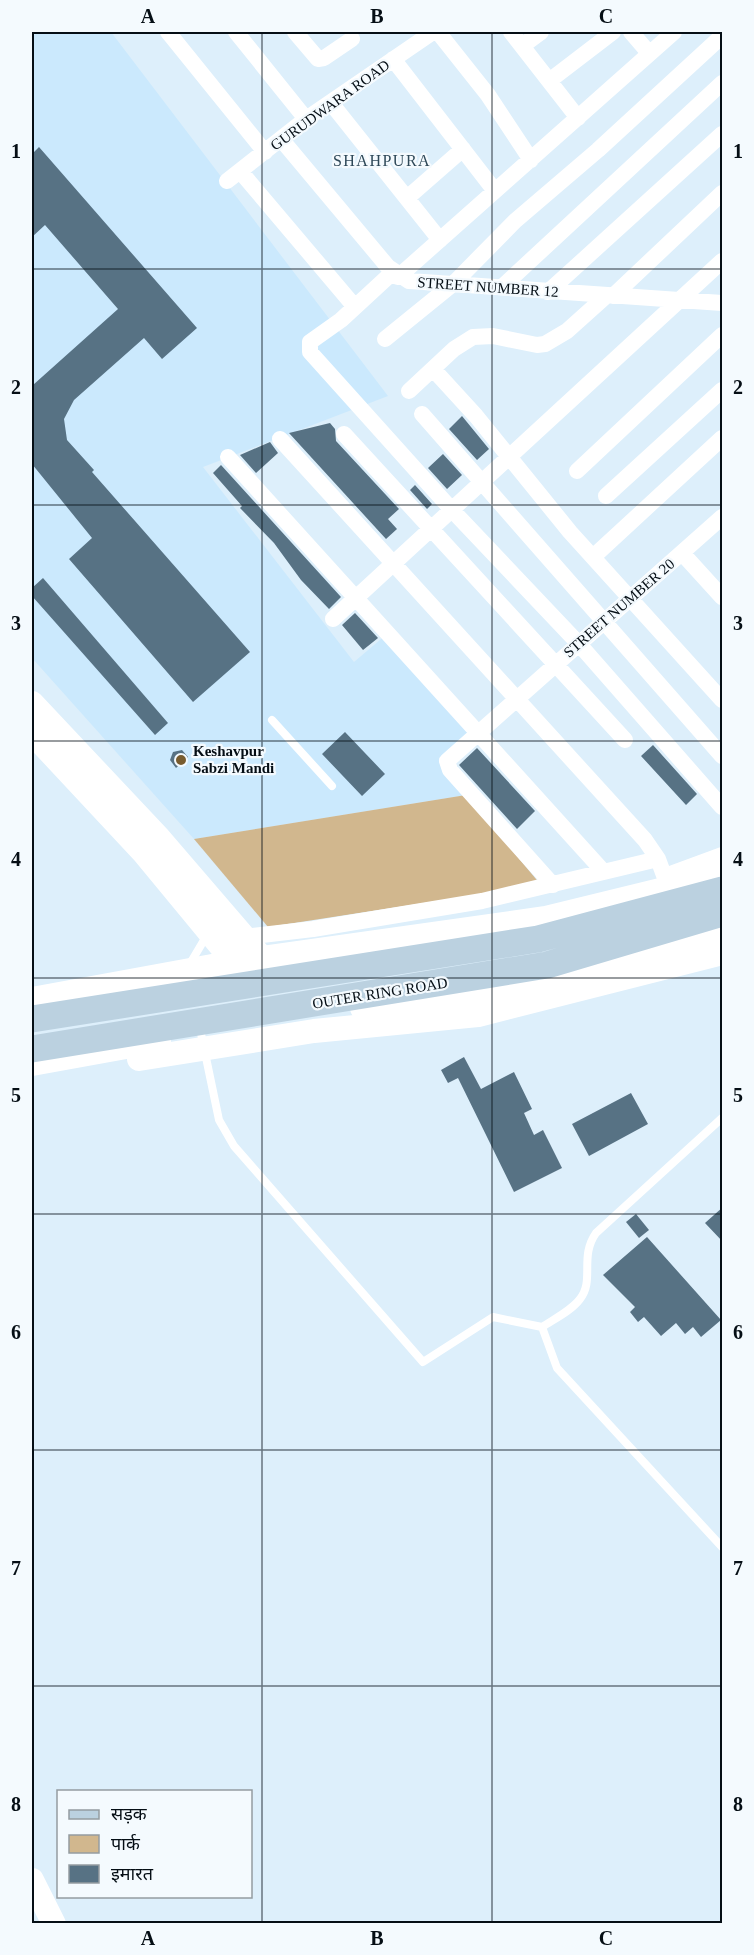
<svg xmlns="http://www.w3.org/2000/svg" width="754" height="1955" font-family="'Times New Roman','Noto Sans Devanagari',serif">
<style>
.built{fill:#cbe9fd}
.green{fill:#d1b78e}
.building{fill:#577284}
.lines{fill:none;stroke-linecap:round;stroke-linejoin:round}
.lane{stroke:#fff;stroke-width:8}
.street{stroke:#fff;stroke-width:16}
.secondary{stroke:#fff;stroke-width:24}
.primary{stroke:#bbd1e0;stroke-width:27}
.grid{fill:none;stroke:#050e15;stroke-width:1.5;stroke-opacity:0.55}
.poi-dot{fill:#785c2f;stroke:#f4fafe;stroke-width:2}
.labels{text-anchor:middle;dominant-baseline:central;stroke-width:4.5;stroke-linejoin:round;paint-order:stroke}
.street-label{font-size:15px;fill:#050e15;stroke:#f4fafe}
.poi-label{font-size:15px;font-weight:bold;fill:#050e15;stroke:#f4fafe;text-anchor:start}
.neighbourhood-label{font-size:16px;letter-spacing:1.5px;fill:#2e4858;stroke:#f4fafe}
.neatline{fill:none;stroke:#050e15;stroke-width:2}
.grid-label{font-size:20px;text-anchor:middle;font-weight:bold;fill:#050e15}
</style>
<rect width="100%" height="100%" fill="#ddeffb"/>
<path class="built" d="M 39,32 L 111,32 L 388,396 L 203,467 L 354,662 L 387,634 L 476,733 L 441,766 L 466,795 L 194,839 L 32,658 L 32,36 Z"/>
<path class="green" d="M 466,795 L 541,885 L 268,927 L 194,839 Z"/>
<path class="building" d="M 39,147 L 197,328 L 162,359 L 144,338 L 74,400 L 64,419 L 67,440 L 94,470 L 92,472 L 250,652 L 193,702 L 69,559 L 92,538 L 32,464 L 33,385 L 118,309 L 45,225 L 32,237 L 32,154 Z
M 462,416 L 489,449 L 477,460 L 449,429 Z
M 330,423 L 335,429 L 336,441 L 399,509 L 388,519 L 397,529 L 386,539 L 289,433 Z
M 270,442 L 278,453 L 256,473 L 240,455 Z
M 443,454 L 462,475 L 447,489 L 428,468 Z
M 221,465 L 341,597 L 329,609 L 301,580 L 274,543 L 240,508 L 242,506 L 213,473 Z
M 415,485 L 432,504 L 427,509 L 410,490 Z
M 43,578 L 168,723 L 155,735 L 32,596 L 32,588 Z
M 355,613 L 378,638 L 363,650 L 342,625 Z
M 345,732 L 385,774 L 362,796 L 322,754 Z
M 653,745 L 697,794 L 686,805 L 641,756 Z
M 477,748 L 535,811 L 517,829 L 459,765 Z
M 182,750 L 188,757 L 176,768 L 170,760 L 173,752 Z
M 464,1057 L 481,1089 L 514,1072 L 532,1109 L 524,1113 L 534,1135 L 543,1130 L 562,1168 L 514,1192 L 458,1078 L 448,1083 L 441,1070 Z
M 631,1093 L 648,1124 L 589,1156 L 572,1124 Z
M 723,1207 L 723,1242 L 705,1223 Z
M 636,1214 L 649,1230 L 639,1238 L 626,1222 Z
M 647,1237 L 721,1320 L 701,1337 L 693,1327 L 685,1334 L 676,1323 L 661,1336 L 644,1317 L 638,1322 L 630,1312 L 635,1307 L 603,1275 Z"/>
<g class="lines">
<path class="lane" d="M 272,720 L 332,786
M 188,967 L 207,935
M 199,1024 L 219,1120 L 234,1146 L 423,1362 L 493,1317 L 542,1327 C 554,1319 571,1311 580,1299 C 595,1280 579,1257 596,1233 L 722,1118
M 542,1327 L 557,1368 L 722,1547"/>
<path class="street" d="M 168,32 L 265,152
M 236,32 L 306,119
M 295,32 L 318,59 L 324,58 L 352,39
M 438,32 L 488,95 L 531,160
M 511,32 L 578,118
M 631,32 L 649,53
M 522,46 L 541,32
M 393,59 L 495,191
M 549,81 L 613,32
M 331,103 L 440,240
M 281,139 L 388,267 L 409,281 L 722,303
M 240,171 L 355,307
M 227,181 L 306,119 L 433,32
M 407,198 L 463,149
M 393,272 L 341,320 L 310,342 L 310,352 L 452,510 L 579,644 L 722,807
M 398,277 L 674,32
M 502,287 L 722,83
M 548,292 L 722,134
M 613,296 L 722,193
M 385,339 L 454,283 L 515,221 L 598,150 L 722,36
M 433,369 L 476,416 L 570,532 L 722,700
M 409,391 L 454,349 L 473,337 L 493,336 L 537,345 L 545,344 L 567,331 L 606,296
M 422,414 L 722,756
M 344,434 L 625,740
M 280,439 L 645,840 L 658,859 L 669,889
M 228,457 L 603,871
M 577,471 L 722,335
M 606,496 L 722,390
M 682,553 L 722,597
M 593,557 L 722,438
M 333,619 L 722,261
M 665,876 L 722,855
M 553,885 L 450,770 L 447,761 L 722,517
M 244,937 L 313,929 L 482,901 L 658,859"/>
<path class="secondary" d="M 32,703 L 159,838 L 262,958
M 32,733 L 144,853 L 234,962
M 32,999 L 234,962 L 546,918 L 722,875
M 362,1008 L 554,981 L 722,931
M 139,1059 L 314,1031 L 478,1015 L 722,953
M 32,1064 L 159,1041
M 32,1880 L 54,1924"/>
<path class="primary" d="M 32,1019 L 538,939 L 722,890
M 32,1049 L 547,965 L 722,913"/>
</g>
<path class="grid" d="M 262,32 L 262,1924M 492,32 L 492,1924M 32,269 L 722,269M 32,505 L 722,505M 32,741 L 722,741M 32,978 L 722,978M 32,1214 L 722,1214M 32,1450 L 722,1450M 32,1686 L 722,1686"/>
<circle class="poi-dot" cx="181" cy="760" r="6"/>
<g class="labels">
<g class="street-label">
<text transform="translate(330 105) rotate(-36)">GURUDWARA ROAD</text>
<text transform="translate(488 287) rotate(4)">STREET NUMBER 12</text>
<text transform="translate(619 608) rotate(-41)">STREET NUMBER 20</text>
<text transform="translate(380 993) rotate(-9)">OUTER RING ROAD</text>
</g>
<g class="poi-label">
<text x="193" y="751">Keshavpur<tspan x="193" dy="17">Sabzi Mandi</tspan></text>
</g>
<g class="neighbourhood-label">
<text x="382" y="160">SHAHPURA</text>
</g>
</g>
<rect width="754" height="1955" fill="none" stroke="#f4fafe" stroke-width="66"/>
<rect x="57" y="1790" width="195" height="108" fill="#f4fafe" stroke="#949ca1" stroke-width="1.5"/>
<rect x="69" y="1810" width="30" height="9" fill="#bbd1e0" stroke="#949ca1" stroke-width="1.5"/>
<text x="111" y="1820" font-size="18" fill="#050e15">सड़क</text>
<rect x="69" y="1835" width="30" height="18" fill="#d1b78e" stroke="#949ca1" stroke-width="1.5"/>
<text x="111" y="1850" font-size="18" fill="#050e15">पार्क</text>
<rect x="69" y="1865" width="30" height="18" fill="#577284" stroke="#949ca1" stroke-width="1.5"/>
<text x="111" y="1880" font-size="18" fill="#050e15">इमारत</text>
<rect x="33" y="33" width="688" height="1889" class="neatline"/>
<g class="grid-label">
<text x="148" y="23">A</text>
<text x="377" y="23">B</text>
<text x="606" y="23">C</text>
<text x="16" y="158">1</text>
<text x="738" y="158">1</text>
<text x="16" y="394">2</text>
<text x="738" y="394">2</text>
<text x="16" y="630">3</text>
<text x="738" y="630">3</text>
<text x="16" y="866">4</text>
<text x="738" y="866">4</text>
<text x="16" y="1102">5</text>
<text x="738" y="1102">5</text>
<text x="16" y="1339">6</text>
<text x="738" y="1339">6</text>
<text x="16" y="1575">7</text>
<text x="738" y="1575">7</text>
<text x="16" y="1811">8</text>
<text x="738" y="1811">8</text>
<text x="148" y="1945">A</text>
<text x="377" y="1945">B</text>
<text x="606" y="1945">C</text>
</g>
</svg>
